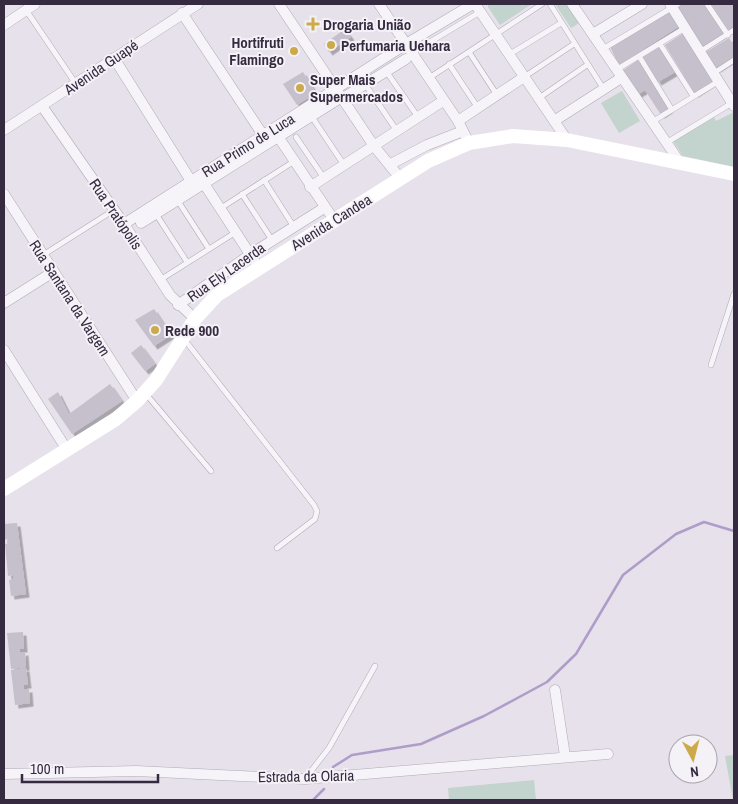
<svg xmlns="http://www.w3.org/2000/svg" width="738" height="804" font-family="'Archivo Narrow',sans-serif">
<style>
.green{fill:#c3d3cd}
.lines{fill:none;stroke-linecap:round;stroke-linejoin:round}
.stream{stroke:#af9dc9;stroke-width:2.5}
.building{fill:#c6bfcc;filter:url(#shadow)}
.service-casing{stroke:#b1aab7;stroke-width:6}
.minor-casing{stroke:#b1aab7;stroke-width:11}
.service{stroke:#f6f4f8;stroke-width:5}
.minor{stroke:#f6f4f8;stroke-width:10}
.secondary{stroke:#fff;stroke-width:14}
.poi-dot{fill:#ccaa49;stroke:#f4f1f7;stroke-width:2}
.labels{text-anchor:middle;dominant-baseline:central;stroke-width:4;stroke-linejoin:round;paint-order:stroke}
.poi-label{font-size:15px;font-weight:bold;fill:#362a41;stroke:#f4f1f7;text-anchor:start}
.street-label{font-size:15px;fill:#362a41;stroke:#f4f1f7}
</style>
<defs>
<filter id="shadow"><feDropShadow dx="3.5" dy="3.5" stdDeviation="0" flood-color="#0004"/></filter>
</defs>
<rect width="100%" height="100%" fill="#e6e1ea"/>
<path class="green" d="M 488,4 L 532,4 L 500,25 L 488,7 Z
M 555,4 L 569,4 L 581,22 L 571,28 Z
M 622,91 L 640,121 L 619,133 L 601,103 Z
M 734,112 L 734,167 L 683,156 L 673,141 L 714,117 L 716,121 Z
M 734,755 L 734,800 L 733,800 L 725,756 Z
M 534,780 L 536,800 L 449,800 L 448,788 Z"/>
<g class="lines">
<path class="stream" d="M 333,767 L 352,755 L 421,744 L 484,716 L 547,682 L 576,654 L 623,575 L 676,534 L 704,522 L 734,531
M 313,800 L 324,789"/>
</g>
<path class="building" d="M 681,4 L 705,4 L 724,34 L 702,47 L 677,7 Z
M 711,4 L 734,4 L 734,27 L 728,30 Z
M 670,9 L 681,25 L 619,65 L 610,47 Z
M 345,29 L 351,37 L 329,52 L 324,44 Z
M 685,32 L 716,80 L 695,94 L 665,45 Z
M 729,38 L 734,46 L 734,58 L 717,69 L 706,52 Z
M 659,47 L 675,72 L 658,82 L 643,57 Z
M 638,60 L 669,110 L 661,115 L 645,90 L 637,95 L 622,71 Z
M 303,72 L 316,93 L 297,105 L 283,84 Z
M 154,309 L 171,335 L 154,346 L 135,320 Z
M 141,345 L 155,364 L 145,371 L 131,353 Z
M 110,384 L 122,401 L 72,434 L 48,399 L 58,392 L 69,414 Z
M 17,523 L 26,594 L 11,596 L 9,580 L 13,579 L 13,575 L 8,576 L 5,544 L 9,543 L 8,539 L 4,540 L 4,524 Z
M 23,632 L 24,649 L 20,649 L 20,653 L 25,652 L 26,667 L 11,669 L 7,633 Z
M 26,668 L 28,685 L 24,685 L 24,689 L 29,689 L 30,703 L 15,705 L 11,670 Z"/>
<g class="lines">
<defs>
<path id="service" d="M 550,4 L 603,88
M 707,4 L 728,35
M 26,10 L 76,84
M 660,44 L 693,96
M 603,49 L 678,4
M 701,51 L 734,30
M 469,52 L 497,95
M 416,54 L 415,51 L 480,12
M 510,54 L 561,23
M 639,56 L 672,110
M 449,64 L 478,108
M 616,70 L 685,28
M 386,71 L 418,117
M 714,73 L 734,60
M 524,77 L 574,44
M 429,78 L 542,4
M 365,84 L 397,131
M 539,98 L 587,65
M 312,117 L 344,165
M 652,122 L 719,81
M 296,137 L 324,178
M 666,143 L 732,103
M 264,180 L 294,227
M 242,194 L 272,240
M 178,201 L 209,249
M 221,208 L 293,162
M 156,214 L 187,262
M 43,255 L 114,210
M 160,280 L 236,232
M 184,339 L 314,505 L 317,511 L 315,519 L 277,548
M 711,365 L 734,294
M 146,394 L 211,471
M 305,779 L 329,748 L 375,666"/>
<path id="minor" d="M 279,4 L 374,146 L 400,178
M 379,4 L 458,121 L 469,143
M 475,4 L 567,140
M 572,4 L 679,161
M 670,4 L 734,106
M 182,13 L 263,135
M 4,25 L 35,4
M 593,34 L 642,4
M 114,58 L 191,181
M 343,98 L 406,59
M 42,106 L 124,224 L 170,295 L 195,319
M 458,121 L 524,77
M 554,121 L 621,78
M 4,130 L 198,4
M 275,132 L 334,220
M 389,165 L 427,145 L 463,131
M 201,179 L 259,268
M 310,187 L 443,101
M 4,194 L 137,401
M 141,223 L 337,100
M 124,224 L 406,44 L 473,4
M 4,303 L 53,272
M 178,305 L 251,254 L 324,208
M 4,350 L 67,450
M 555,690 L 565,756
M 4,774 L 136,771 L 305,779 L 608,754"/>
</defs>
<use href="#service" class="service-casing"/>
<use href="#minor" class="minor-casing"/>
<use href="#service" class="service"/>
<use href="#minor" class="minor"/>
<path class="secondary" d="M 4,489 L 116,419 L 137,401 L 156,380 L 195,319 L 217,295 L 428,161 L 469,143 L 513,136 L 567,140 L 734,174"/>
</g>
<g class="poi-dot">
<path d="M310.5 16.5h5v5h5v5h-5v5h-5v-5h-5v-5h5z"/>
<circle cx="331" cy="45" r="5"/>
<circle cx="294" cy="51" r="5"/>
<circle cx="300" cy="88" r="5"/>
<circle cx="155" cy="330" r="5"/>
</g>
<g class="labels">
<g class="poi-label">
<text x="323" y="24">Drogaria União</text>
<text x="284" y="42" text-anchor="end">Hortifruti<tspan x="284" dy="17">Flamingo</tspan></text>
<text x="341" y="45">Perfumaria Uehara</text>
<text x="310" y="79">Super Mais<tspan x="310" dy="17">Supermercados</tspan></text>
<text x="165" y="330">Rede 900</text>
</g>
<g class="street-label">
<text transform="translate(101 67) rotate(-34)">Avenida Guapé</text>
<text transform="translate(248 145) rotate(-32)">Rua Primo de Luca</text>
<text transform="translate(116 214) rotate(56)">Rua Pratópolis</text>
<text transform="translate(331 222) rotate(-32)">Avenida Candea</text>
<text transform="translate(226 272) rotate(-35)">Rua Ely Lacerda</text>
<text transform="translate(70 298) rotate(57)">Rua Santana da Vargem</text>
<text transform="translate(306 776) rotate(-1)">Estrada da Olaria</text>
</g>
</g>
<rect width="738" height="804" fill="none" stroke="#362a41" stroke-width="10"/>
<g transform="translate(693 759) rotate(173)"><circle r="24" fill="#f4f1f7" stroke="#a8a1ae"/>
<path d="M0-4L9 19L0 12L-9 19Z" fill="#ccaa49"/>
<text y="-8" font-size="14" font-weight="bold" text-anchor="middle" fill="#362a41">N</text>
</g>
<path d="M22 774v8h136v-8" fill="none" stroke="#362a41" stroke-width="2.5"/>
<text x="30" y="774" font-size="15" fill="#362a41" stroke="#f4f1f7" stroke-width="4" paint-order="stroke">100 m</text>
</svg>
